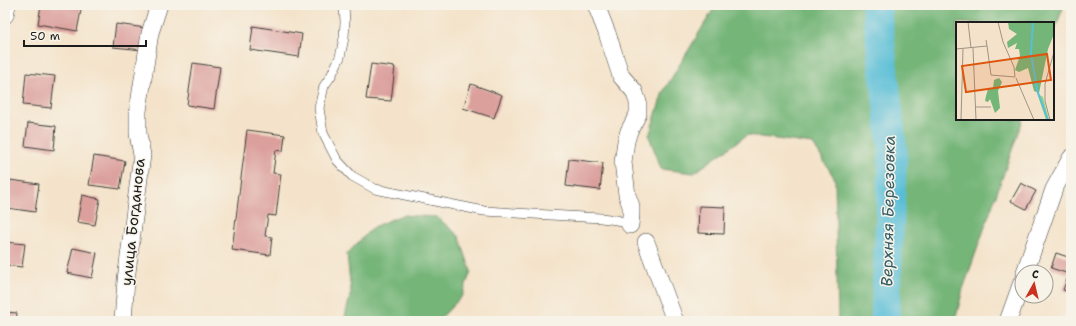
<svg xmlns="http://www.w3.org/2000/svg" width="1076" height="326" font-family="'Shantell Sans',sans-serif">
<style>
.forest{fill:#74b578;stroke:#48684a}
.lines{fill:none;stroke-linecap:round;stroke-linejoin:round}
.river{stroke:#59bed7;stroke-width:29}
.building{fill:#db9f9c}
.service-casing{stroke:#3c3a36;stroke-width:10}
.minor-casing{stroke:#3c3a36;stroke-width:18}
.service{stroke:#fff;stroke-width:9}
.minor{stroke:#fff;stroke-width:17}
.labels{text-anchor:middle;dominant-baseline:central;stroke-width:3;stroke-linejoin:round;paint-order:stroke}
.street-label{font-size:15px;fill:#1c1c1c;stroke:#f7f3e8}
.water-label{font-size:16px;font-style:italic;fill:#345d67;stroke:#f7f3e8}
.inset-river{fill:none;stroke:#59bed7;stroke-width:2}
.inset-road{fill:none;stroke:#9e9384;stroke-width:1}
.view{fill:#de560d;fill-opacity:0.15;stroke:#de560d;stroke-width:2}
.inset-edge{fill:none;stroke:#1c1c1c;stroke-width:2}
</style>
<rect width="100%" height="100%" fill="#f7f3e8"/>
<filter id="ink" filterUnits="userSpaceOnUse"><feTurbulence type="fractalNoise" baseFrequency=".025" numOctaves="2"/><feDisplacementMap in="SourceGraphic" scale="8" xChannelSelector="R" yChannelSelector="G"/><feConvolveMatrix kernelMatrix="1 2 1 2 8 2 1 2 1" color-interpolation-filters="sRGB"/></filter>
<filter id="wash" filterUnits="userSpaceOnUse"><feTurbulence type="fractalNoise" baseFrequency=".012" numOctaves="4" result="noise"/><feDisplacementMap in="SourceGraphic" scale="16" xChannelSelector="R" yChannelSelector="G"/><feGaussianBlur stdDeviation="0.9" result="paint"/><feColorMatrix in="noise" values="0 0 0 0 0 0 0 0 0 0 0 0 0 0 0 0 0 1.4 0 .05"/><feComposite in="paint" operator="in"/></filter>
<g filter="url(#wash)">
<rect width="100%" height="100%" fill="#f4e3ca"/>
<path class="forest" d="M 716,5 L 1064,5 L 1053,35 L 1053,23 L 957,23 L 957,119 L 1023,119 L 963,289 L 955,321 L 838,321 L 835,179 L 813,144 L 747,135 L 694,173 L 661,169 L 649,136 L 663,92 Z
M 402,215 L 437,217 L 459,236 L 471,271 L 462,296 L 438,321 L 344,321 L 351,292 L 347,254 L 373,227 Z"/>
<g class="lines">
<path class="river" d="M 876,5 L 893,151 L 885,321"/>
</g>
<g id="blocks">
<path class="building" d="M 41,5 L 82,5 L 77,31 L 38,24 Z
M 116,24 L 146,28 L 143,50 L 113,47 Z
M 253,26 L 302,34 L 299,57 L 250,50 Z
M 193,63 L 220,67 L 214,109 L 187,105 Z
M 371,64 L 395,67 L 391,101 L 366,99 Z
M 26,73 L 55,76 L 51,108 L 23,105 Z
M 471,84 L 502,95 L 494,118 L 463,108 Z
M 28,123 L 56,126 L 54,150 L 25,146 Z
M 247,130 L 285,135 L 283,151 L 276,150 L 273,173 L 281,174 L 276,216 L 268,215 L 265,236 L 272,237 L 270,255 L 232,250 Z
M 94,156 L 125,161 L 120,189 L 89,185 Z
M 569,159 L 603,163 L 600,190 L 566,186 Z
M 10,180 L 39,184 L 35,212 L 7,208 Z
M 1021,183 L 1036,191 L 1026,209 L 1011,201 Z
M 82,195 L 100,199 L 95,225 L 77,222 Z
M 699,206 L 725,207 L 724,234 L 698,233 Z
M 5,242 L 25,244 L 22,267 L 5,265 Z
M 73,248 L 97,253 L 92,278 L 67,273 Z
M 1056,253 L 1071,258 L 1071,293 L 1063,290 L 1069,274 L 1051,268 Z
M 5,312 L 17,313 L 16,321 L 5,321 Z"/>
</g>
</g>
<g filter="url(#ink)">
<use href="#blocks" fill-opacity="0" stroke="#3c3a36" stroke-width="1"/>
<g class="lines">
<defs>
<path id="service" d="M 344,5 L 345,22 L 344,38 L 340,57 L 331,76 L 324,86 L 319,108 L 323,133 L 337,160 L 352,176 L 375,189 L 484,211 L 601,218 L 617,220 L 630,225"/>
<path id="minor" d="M 596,5 L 607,33 L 621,76 L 634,91 L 638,102 L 638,114 L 629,131 L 626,141 L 623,162 L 627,195 L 631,206 L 631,215 L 630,225
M 5,15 L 7,5
M 646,242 L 675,321
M 1025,272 L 1054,189 L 1071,158
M 123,321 L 126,280 L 142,155 L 138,134 L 138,111 L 150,33 L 159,5
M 1008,321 L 1022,282"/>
</defs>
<use href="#service" class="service-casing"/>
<use href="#minor" class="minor-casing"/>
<use href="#service" class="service"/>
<use href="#minor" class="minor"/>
</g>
</g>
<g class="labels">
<g class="street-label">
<text transform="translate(133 222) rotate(-84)">улица Богданова</text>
</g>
<g class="water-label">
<text transform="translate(888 211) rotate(-89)">Верхняя Березовка</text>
</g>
</g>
<g transform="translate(956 22)">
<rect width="98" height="98" fill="#f4e3ca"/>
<path d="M 81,71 L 87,75 L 93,98 L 90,98 Z" fill="#91d38c"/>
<path d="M 52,0 L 98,0 L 98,12 L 92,27 L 83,71 L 78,69 L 72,46 L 63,50 L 59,48 L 64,34 L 63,27 L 59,27 L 61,21 L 52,26 L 51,20 L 61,12 L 53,7 ZM 43,56 L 46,60 L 42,69 L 44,86 L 39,91 L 34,77 L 32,80 L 29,79 L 30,74 L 32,67 L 37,66 L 38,58 Z" fill="#74b578"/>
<path class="inset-river" d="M 77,0 L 75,31 L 81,68 L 92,98"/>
<path class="inset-road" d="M 12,0 L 15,26M 31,24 L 35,53 L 59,55 L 58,45 L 47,20 L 42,0M 17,26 L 20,98M 0,27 L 31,24 L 30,18M 60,56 L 78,98M 20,85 L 35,85M 5,98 L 7,27M 94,98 L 89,79 L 89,62 L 98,30"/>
<path class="view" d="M 91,32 L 95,58 L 10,70 L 6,44 Z"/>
<rect width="98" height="98" class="inset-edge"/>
</g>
<rect width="1076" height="326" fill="none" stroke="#f7f3e8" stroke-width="20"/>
<g transform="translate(1034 284) rotate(8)"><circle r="19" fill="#f7f3e8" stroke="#9f9d96"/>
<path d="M0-3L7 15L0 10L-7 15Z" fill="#c8321e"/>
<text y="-6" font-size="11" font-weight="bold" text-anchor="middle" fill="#1c1c1c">С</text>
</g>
<path d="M24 40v6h122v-6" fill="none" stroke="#1c1c1c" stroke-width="2"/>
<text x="30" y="40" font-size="12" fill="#1c1c1c" stroke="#f7f3e8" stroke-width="3" paint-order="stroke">50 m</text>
</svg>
